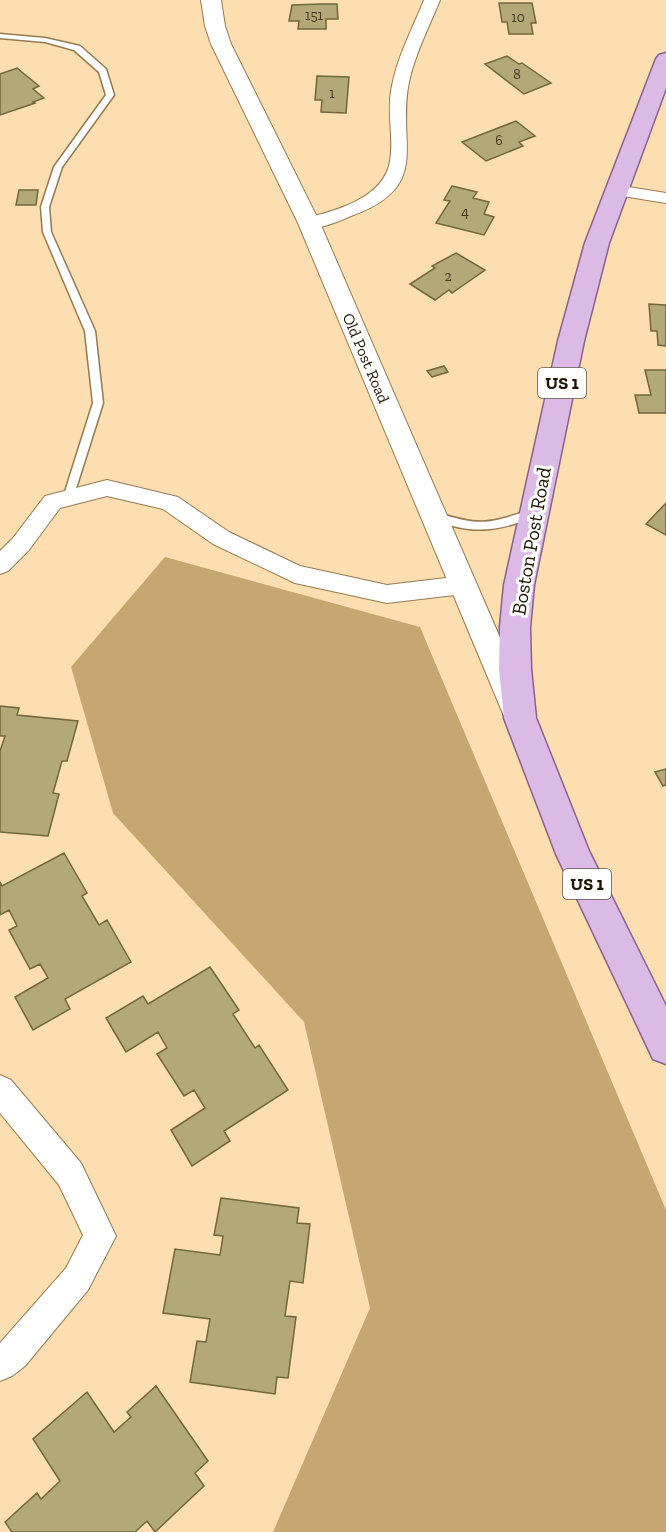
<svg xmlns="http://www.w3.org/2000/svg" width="666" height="1532" font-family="'Zilla Slab',serif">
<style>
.forest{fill:#c8a671}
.building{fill:#b3a878;stroke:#716739;stroke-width:1.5}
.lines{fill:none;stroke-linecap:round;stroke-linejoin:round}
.service-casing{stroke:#957a51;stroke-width:3}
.minor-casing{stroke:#957a51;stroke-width:2}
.tertiary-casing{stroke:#957a51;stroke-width:2}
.primary-casing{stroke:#89628c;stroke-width:3}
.service{fill:#fff;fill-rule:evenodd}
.minor{fill:#fff;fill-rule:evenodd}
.tertiary{fill:#fff;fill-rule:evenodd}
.primary{fill:#dbbae6;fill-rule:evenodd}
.labels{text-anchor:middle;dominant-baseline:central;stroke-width:6;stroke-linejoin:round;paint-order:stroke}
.far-number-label{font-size:14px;fill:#433921}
.far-street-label{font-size:16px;fill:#1e1404;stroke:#fff}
.shield{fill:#fff;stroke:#625a4f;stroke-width:1.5}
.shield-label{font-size:18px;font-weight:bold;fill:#1e1404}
.street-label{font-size:20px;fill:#1e1404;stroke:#fff}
</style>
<rect width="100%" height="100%" fill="#fcdeb1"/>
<path class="forest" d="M 165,557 L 420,627 L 666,1210 L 666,1532 L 273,1532 L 370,1308 L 304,1022 L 113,813 L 71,667 Z"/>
<path class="building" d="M 499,3 L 532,3 L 536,23 L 531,23 L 533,34 L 509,34 L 507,22 L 502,22 Z
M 321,4 L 337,4 L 338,19 L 326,19 L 326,29 L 298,29 L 299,21 L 289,21 L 292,5 Z
M 507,56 L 519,64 L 522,63 L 551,83 L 524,94 L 485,64 Z
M 17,68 L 39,86 L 33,89 L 44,98 L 33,102 L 35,103 L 0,115 L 0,74 Z
M 317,76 L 349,77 L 346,113 L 321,112 L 322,100 L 315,100 Z
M 516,121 L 535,136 L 519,142 L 523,146 L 486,161 L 462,142 Z
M 452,186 L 477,192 L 473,198 L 489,202 L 484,214 L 494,217 L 484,235 L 436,223 L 450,201 L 444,200 Z
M 19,190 L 38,190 L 36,205 L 16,205 Z
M 456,253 L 485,270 L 452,293 L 449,290 L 435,300 L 410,284 L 435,268 L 432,266 Z
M 649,304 L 666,305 L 666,346 L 658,345 L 657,331 L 651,331 Z
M 444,366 L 448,372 L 432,377 L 427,371 Z
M 645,370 L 666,370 L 666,413 L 639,413 L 635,395 L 651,395 Z
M 666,503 L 666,535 L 646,524 Z
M 0,706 L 19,708 L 17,715 L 78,721 L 67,761 L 62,761 L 53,793 L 59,794 L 48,836 L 0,832 L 0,751 L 5,736 L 0,736 Z
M 666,769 L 666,785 L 663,786 L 655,772 Z
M 64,853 L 87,893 L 82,896 L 99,925 L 107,920 L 131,962 L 65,999 L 70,1009 L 33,1030 L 15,997 L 48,978 L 40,964 L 30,969 L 9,930 L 17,926 L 9,910 L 0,915 L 0,882 L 2,886 Z
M 210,967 L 239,1010 L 233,1014 L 255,1048 L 259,1045 L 288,1090 L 224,1131 L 230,1141 L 192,1166 L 171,1130 L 205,1108 L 194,1090 L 184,1096 L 157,1054 L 167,1048 L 158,1032 L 126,1052 L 106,1018 L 143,996 L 148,1004 Z
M 221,1198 L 299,1208 L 297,1223 L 310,1224 L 303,1283 L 290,1281 L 285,1316 L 296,1317 L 288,1378 L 277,1377 L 275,1394 L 190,1382 L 197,1341 L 206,1342 L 210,1319 L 163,1313 L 175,1249 L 220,1255 L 223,1236 L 214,1235 Z
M 156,1386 L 208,1461 L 195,1473 L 204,1486 L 155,1532 L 147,1521 L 135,1532 L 12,1532 L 5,1522 L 37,1493 L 41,1499 L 60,1481 L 33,1439 L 87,1392 L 114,1432 L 131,1417 L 127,1412 Z"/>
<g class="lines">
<defs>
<path id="service" d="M 0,34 L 45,38 L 80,46 L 106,69 L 114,95 L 62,167 L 49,207 L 51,232 L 95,331 L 103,403 L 73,498 L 68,502 L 63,498 L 93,403 L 85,331 L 43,232 L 41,207 L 54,167 L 106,95 L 99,72 L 74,50 L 45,42 L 0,38 Z
M 533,509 L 538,513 L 537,516 C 496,532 473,535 431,519 L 430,516 L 435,512 C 482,527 487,524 533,509 Z"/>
<path id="minor" d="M 424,0 L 440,0 C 429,27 415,54 409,82 C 396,144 434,186 351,216 C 337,222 317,231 303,227 L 300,223 L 303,219 C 334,211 384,199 390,161 C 394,138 387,114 391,91 C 396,59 412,30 424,0 Z
M 616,185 L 666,193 L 666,203 L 610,194 L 607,190 L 610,186 Z
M 107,480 L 178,497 L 229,532 L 300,566 L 387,585 L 463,576 L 471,579 L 475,585 L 471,591 L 463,594 L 387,603 L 295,583 L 213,544 L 163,509 L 107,496 L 60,508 L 29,550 L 8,571 L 0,574 L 0,551 L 13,538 L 45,496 Z
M 0,1075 L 11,1080 L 81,1163 L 116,1236 L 88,1290 L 25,1366 L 12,1376 L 0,1381 L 0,1343 L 66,1268 L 83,1235 L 59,1185 L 0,1113 Z"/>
<path id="tertiary" d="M 201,0 L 221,0 L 225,26 L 231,44 L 320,223 L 531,709 L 527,718 L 516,722 L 505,718 L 501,709 L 298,223 L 211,44 L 205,26 Z"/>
<path id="primary" d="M 666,53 L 666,88 L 609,243 L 584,341 L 534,585 L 530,627 L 531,669 L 536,718 L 589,851 L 666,1006 L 666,1064 L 653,1059 L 556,854 L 504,718 L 499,669 L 500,627 L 504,585 L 558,341 L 585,243 L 656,59 L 659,55 Z"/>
</defs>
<use href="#service" class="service-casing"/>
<use href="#minor" class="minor-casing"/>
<use href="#tertiary" class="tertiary-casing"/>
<use href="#primary" class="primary-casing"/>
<use href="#service" class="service"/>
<use href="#minor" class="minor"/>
<use href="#tertiary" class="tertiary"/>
<use href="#primary" class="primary"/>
</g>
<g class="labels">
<g class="far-number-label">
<text x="314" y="15">151</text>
<text x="518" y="17">10</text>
<text x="517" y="74">8</text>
<text x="332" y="93">1</text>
<text x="499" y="140">6</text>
<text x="465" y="212">4</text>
<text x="448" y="276">2</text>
</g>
<g class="far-street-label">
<text transform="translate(366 358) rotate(67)">Old Post Road</text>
</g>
<g class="shield">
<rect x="538" y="368" width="48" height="30" rx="4.5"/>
<rect x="563" y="869" width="48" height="30" rx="4.5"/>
</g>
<g class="shield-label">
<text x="562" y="383">US 1</text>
<text x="587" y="884">US 1</text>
</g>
<g class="street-label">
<text transform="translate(531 541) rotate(-80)">Boston Post Road</text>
</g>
</g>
</svg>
